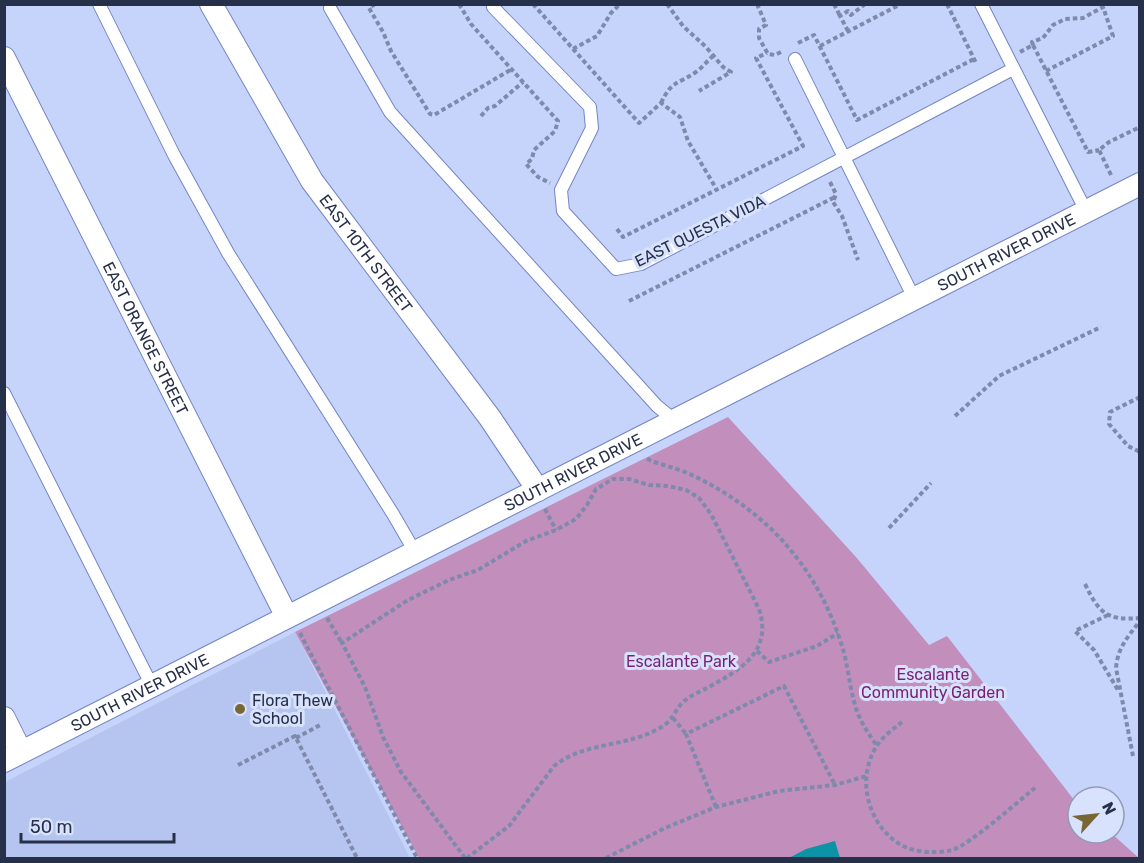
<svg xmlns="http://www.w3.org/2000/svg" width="1144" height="863" font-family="Rubik,sans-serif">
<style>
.built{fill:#b6c5f0}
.green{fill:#c28fbd}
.water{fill:#0c93a5}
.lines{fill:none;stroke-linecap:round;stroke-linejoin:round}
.lane-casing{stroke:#7386c3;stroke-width:14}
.street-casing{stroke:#7386c3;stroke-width:24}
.path{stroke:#7e89ab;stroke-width:4;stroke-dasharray:4.5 3;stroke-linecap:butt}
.lane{stroke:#fff;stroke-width:12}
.street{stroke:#fff;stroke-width:22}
.poi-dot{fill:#786634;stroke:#d8e2fd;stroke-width:2}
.labels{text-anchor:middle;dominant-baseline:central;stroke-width:6;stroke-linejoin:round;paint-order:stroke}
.street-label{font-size:16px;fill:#273049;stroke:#d8e2fd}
.park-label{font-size:16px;fill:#791f75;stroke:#d8e2fd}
.poi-label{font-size:16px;fill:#273049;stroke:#d8e2fd;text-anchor:start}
</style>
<rect width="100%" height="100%" fill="#c6d4fc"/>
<path class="built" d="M 295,632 L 410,858 L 5,858 L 5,782 Z"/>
<path class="green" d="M 728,417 L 856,557 L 929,645 L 947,636 L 1078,805 L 1078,833 L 1111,833 L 1139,858 L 419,858 L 295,632 Z"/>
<path class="water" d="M 835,841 L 840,858 L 789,858 L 806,849 Z"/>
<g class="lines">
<defs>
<path id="lane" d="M 99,4 L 174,155 L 228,253 L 393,514 L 415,552
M 493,4 L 493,7 L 590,107 L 592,128 L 561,190 L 563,211 L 616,269 L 641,264 L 1013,69
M 981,4 L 1086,211
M 330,8 L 390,112 L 657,406 L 674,420
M 795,59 L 914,298
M 4,393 L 152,686"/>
<g id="street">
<path id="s1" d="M 211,4 L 312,181 L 490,418 L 538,490"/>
<path id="s2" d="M 4,58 L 287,617"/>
<path d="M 4,718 L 21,752"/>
<path id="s3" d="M 4,761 L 1140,184"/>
</g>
</defs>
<use href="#lane" class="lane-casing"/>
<use href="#street" class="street-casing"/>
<path class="path" d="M 375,4 L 369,8 L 383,32 L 391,51 L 430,114 L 434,115 L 512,69
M 459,4 L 471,24 L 558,121 L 555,131 L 534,150 L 532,159 L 526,164 L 538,177 L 550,183
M 533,4 L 639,123 L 661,103 L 680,117 L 688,141 L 717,190
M 667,4 L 683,26 L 706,47 L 723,67 L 731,72 L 699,91
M 757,4 L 766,25 L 759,29 L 759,38 L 768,54 L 775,55 L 781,52
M 834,4 L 840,16
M 947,4 L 976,63
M 848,31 L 840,16 L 848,11 L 851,15 L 865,4
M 798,43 L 814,35 L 857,120 L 974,59
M 1033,45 L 1032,42 L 1043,38 L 1053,25 L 1065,19 L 1083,18 L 1105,6 L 1104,4
M 820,46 L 901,4
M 573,49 L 597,36 L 611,13 L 620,4
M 1020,52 L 1033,45 L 1088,152 L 1099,150
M 1046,71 L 1113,36 L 1103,7
M 661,103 C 672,80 677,85 696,72 C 702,68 707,61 713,56
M 481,116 L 488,108 L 495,106 L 523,82
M 1111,175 L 1099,150 L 1109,142 L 1140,127
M 830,182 L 836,194 L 833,202 L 842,216 L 858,260
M 617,229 L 623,237 L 803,146 L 756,58 L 767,53
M 629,301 L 835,197
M 1140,397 L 1110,412 L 1109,424 L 1128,446 L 1140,452
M 955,416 L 999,376 L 1101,327
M 647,459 C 663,466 682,469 698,478 C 768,513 817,568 841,643 C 848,663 849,685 855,705 C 859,720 868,733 877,746
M 545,509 L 556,530
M 889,528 L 931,483
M 1085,584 C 1099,613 1107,621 1140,618
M 1108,615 L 1075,631 L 1094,650 L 1118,690
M 327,618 L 342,643
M 300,633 L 417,858
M 757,651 L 769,662 L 817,646 L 838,633
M 673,718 L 686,734
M 902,722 C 893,729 882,737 876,747 C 857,778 867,820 895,841 C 910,853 935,854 952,850 C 968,846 1020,800 1036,787
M 296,738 L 322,724
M 1133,756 L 1116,668 C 1118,647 1127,638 1140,621
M 238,765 L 295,736 L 357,858
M 716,807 L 686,734 L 784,686 L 835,785
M 465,858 L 401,772 L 383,737 L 365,687 L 342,643 L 408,600 L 449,580 L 478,570 L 526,541 L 556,530 L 576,519 L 587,505 L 596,489 L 613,479 L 629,479 L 649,485 L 668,486 L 686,490 L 699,498 L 711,514 L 759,609 C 773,652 740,670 707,688 C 699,692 690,696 683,702 C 673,712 674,721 658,729 C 626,747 584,742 554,766 L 509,826 L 467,858
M 606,858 L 665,828 L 716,807 L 779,791 L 835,785 L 866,776"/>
<use href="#lane" class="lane"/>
<use href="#street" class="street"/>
</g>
<circle class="poi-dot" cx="240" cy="709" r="6"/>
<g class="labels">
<g class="street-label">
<text transform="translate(700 231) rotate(-26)">EAST QUESTA VIDA</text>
<text stroke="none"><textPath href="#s3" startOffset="1124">SOUTH RIVER DRIVE</textPath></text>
<text stroke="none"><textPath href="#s1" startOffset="294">EAST 10TH STREET</textPath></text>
<text stroke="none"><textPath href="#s2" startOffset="314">EAST ORANGE STREET</textPath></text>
<text stroke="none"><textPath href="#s3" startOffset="638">SOUTH RIVER DRIVE</textPath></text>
<text stroke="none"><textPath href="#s3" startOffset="152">SOUTH RIVER DRIVE</textPath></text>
</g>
<g class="park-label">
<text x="681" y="661">Escalante Park</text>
<text x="933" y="674">Escalante<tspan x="933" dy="18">Community Garden</tspan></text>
</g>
<g class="poi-label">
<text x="252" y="700">Flora Thew<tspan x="252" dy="18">School</tspan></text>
</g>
</g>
<rect width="1144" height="863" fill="none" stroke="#273049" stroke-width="12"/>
<g transform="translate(1096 815) rotate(63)"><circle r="28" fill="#d8e2fd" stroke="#919bb5" stroke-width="1.5"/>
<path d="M0-4.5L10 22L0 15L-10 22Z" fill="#786634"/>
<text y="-9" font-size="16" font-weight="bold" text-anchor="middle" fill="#273049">N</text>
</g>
<path d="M21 833v9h153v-9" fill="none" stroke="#273049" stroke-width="3"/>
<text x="30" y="833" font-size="18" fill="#273049" stroke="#d8e2fd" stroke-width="4.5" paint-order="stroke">50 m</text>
</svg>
